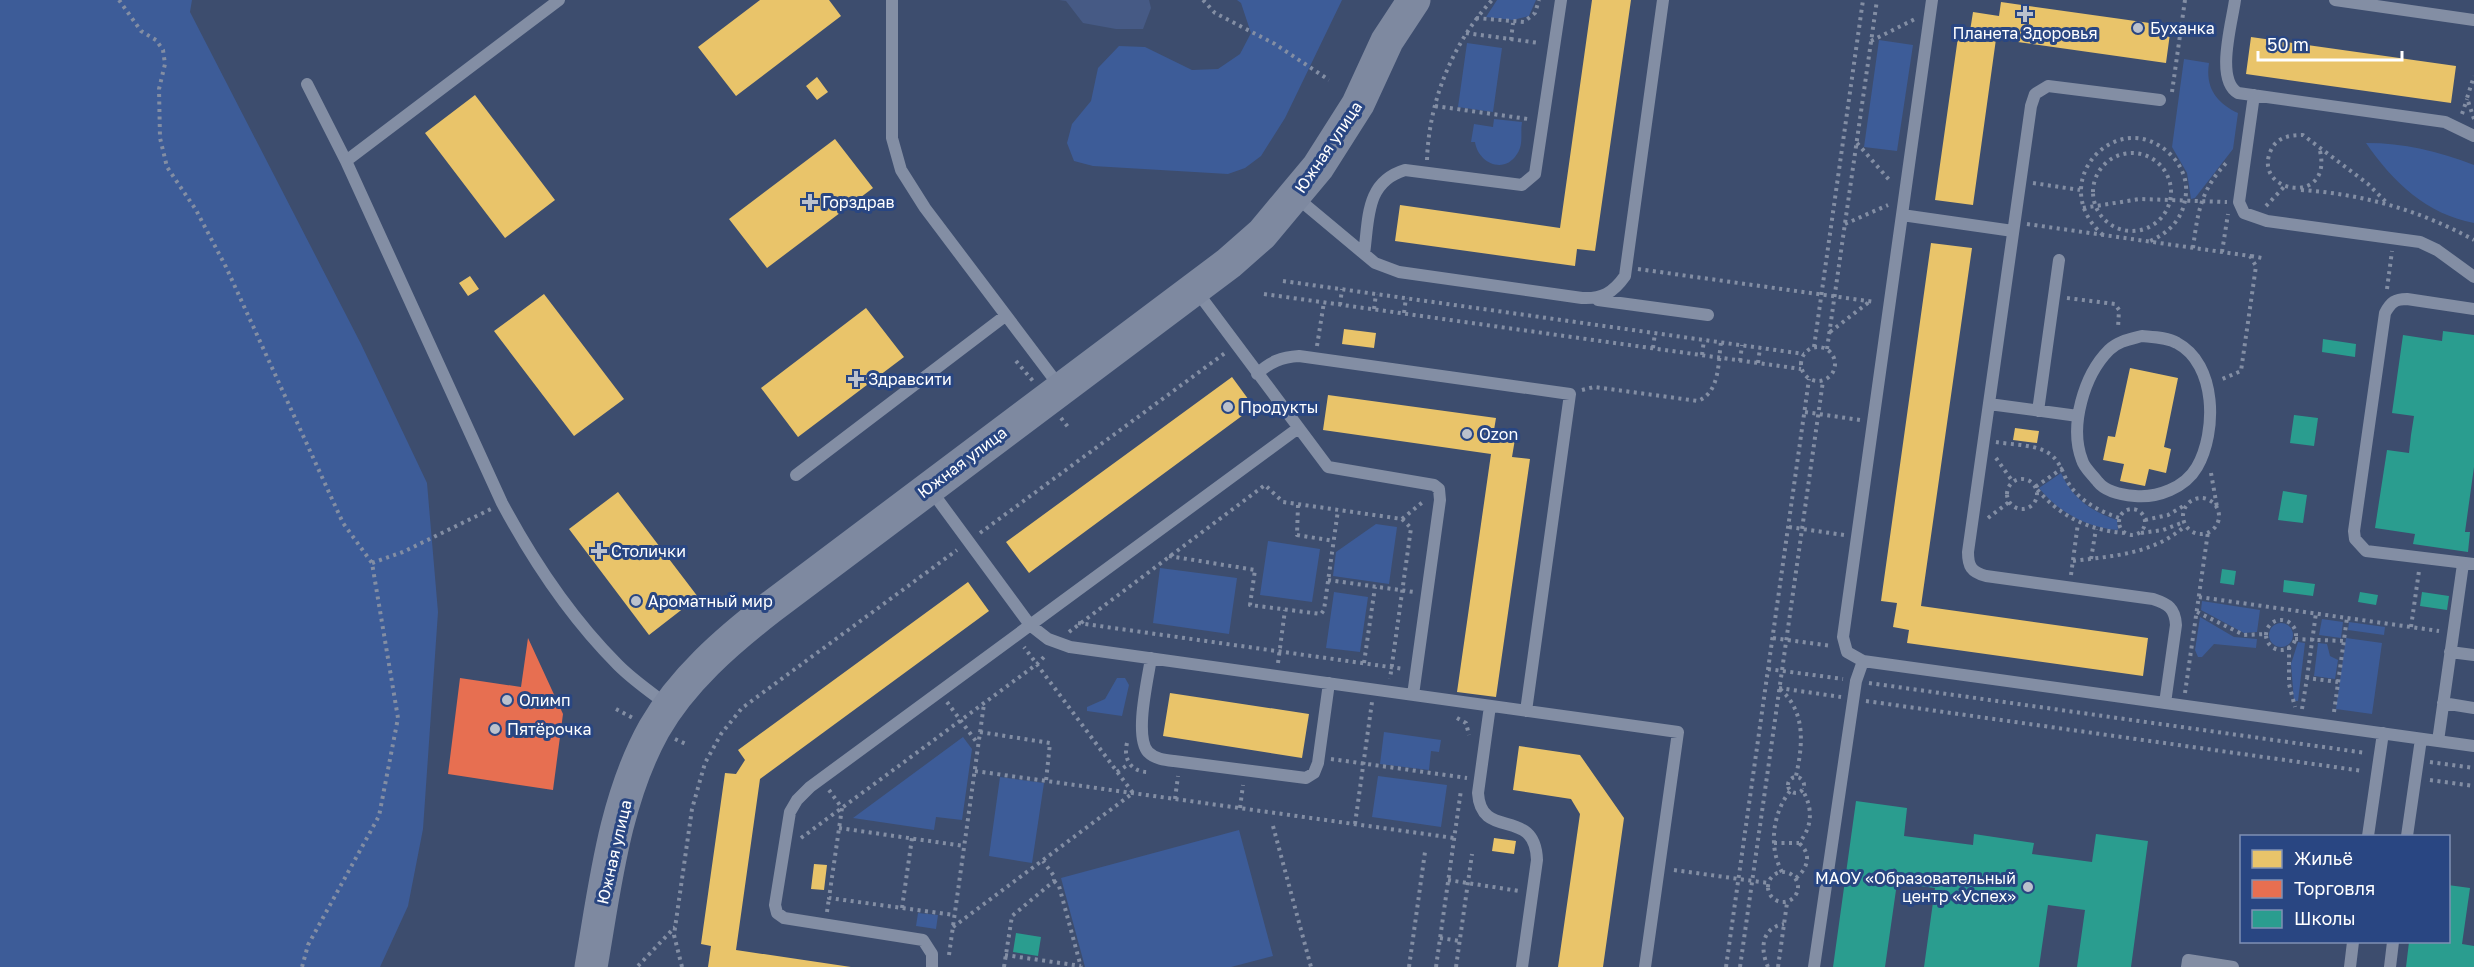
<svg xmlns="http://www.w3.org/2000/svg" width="2474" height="967" font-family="'Golos Text',sans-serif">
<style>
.green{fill:#3d5c98}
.water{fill:#465a85}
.homes{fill:#e9c46a}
.shops{fill:#e76f51}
.schools{fill:#2a9d8f}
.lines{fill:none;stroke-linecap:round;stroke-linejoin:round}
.path{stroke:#838ea4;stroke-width:4;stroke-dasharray:3 4.5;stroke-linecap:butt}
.lane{stroke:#838ea4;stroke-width:12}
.secondary{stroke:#7e89a0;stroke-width:33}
.poi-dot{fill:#bbc1cc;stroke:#294682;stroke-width:2}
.labels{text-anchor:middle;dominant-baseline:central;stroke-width:6;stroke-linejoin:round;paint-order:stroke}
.poi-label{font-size:16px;fill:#fff;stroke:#294682;text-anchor:start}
.street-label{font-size:16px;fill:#fff;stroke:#294682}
</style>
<rect width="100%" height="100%" fill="#3d4d6e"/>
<path class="green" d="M 0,0 L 192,0 L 190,12 L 361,344 L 427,483 L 438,612 L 423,829 L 408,906 L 380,967 L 0,967 Z
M 1237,0 L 1342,0 L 1285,118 L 1261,156 L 1245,168 L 1228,174 L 1093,166 L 1074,161 L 1067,143 L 1072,124 L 1091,101 L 1098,68 L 1119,46 L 1145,47 L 1192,70 L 1218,69 L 1240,54 L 1251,33 L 1241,3 Z
M 1497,0 L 1536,0 L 1529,16 L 1513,20 L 1486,17 Z
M 1879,40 L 1913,45 L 1897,151 L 1864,147 Z
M 1467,43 L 1502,48 L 1493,112 L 1458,107 Z
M 2184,59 L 2209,63 C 2205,88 2217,103 2238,113 L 2233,149 L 2195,198 L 2191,199 L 2187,173 L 2172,147 Z
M 1494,119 L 1522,122 C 1520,132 1524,144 1517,154 C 1504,175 1478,163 1475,142 L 1471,142 L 1474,124 L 1493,127 Z
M 2366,143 C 2404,143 2438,151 2474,165 L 2474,223 C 2426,214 2393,182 2366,143 Z
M 2061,473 C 2072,498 2092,512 2117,520 L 2118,530 C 2088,528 2058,512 2039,488 Z
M 1376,524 L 1397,527 L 1389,584 L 1333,576 L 1336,552 Z
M 1268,541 L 1320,549 L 1312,602 L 1260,595 Z
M 1160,568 L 1237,578 L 1229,634 L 1153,623 Z
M 1334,592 L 1368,597 L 1360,652 L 1326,648 Z
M 2202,601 L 2260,610 L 2257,632 L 2244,633 L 2201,610 Z
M 2200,617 L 2234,637 L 2257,639 L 2256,648 L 2214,644 L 2202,657 L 2198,657 L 2195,650 Z
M 2322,619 L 2343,622 L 2341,638 L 2319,635 Z
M 2349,622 L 2385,627 L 2384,635 L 2348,630 Z
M2269 635a12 12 0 1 1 24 0a12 12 0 1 1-24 0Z
M 2346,638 L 2382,643 L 2372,714 L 2336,709 Z
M 2298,642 L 2305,643 L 2298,701 L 2294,701 L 2291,664 Z
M 2318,643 L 2327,644 L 2330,656 L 2338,660 L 2335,679 L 2314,676 Z
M 1117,678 L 1125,678 L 1129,685 L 1122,716 L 1087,711 L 1087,707 L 1105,699 Z
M 1384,732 L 1441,740 L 1439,752 L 1431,751 L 1429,770 L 1380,764 Z
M 963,737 L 972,749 L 962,820 L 936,817 L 934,830 L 853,818 Z
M 1378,776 L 1447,785 L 1441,827 L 1372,817 Z
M 1000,777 L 1044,783 L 1032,863 L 989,856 Z
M 1239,830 L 1273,956 L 1231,967 L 1085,967 L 1061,878 Z
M 918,913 L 938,915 L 936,929 L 916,926 Z"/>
<path class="water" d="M 1059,0 L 1149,0 L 1151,8 L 1143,29 L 1116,29 L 1083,23 L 1066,1 Z"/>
<path class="homes" d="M 760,0 L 829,0 L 841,16 L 736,96 L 698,47 Z
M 1592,0 L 1631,0 L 1595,251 L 1577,249 L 1575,266 L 1395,241 L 1400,205 L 1560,228 Z
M 2001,2 L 2171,26 L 2166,63 L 1996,39 L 1973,205 L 1935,200 L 1959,30 L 1970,31 L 1973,12 L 1999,16 Z
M 2251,37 L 2456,66 L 2451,103 L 2246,74 Z
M 817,77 L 828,92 L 817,100 L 806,86 Z
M 475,95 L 555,200 L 505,238 L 425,133 Z
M 835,139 L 873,188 L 767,268 L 729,219 Z
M 1931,243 L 1972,248 L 1921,606 L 2148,638 L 2143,676 L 1907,643 L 1909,630 L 1893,627 L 1897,603 L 1881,601 Z
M 470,276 L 479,289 L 468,296 L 459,283 Z
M 544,294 L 624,399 L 574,436 L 494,331 Z
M 866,308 L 904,357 L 798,437 L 761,388 Z
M 1344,329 L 1376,333 L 1374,348 L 1342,344 Z
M 2130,368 L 2178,378 L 2164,447 L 2171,449 L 2166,473 L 2149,469 L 2145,486 L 2120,481 L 2124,464 L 2103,460 L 2108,436 L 2115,437 Z
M 1232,377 L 1254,407 L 1029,573 L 1006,542 Z
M 1328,395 L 1496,418 L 1494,430 L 1516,433 L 1512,457 L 1530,459 L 1496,697 L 1457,692 L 1491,454 L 1323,430 Z
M 2015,428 L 2039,431 L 2037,443 L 2013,440 Z
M 618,492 L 698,597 L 649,635 L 569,529 Z
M 968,582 L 989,611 L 760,779 L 736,950 L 851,967 L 708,967 L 711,946 L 701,944 L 725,773 L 736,774 L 745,760 L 738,750 Z
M 1170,693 L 1309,714 L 1302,758 L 1163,736 Z
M 1519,746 L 1580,755 L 1624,818 L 1603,967 L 1558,967 L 1580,814 L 1571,799 L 1513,790 Z
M 1494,838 L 1516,841 L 1514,854 L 1492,851 Z
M 814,864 L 827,865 L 824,890 L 811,889 Z"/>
<path class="shops" d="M 528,638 L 563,714 L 553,790 L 448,774 L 460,678 L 521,687 Z"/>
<path class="schools" d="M 2443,331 L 2474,335 L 2474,467 L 2465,532 L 2470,532 L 2468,552 L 2413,544 L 2415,534 L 2375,528 L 2387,450 L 2409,453 L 2411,435 L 2414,416 L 2392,413 L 2403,335 L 2442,341 Z
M 2323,339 L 2356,344 L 2355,357 L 2322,352 Z
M 2294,415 L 2318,418 L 2314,446 L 2290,443 Z
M 2283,491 L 2307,495 L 2303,523 L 2278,520 Z
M 2222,569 L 2236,571 L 2234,585 L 2220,583 Z
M 2284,580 L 2315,584 L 2313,596 L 2283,592 Z
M 2360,592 L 2378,595 L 2376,605 L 2358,602 Z
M 2422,592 L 2449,596 L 2447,610 L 2420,606 Z
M 1856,801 L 1907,808 L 1904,836 L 1973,845 L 1974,834 L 2034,843 L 2032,854 L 2092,862 L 2096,834 L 2148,841 L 2131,967 L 2077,967 L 2085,910 L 2048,905 L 2039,967 L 1924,967 L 1935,888 L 1897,883 L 1885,967 L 1833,967 Z
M 2448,885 L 2470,888 L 2462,944 L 2474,946 L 2474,967 L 2406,967 L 2409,942 L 2448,942 Z
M 1016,933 L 1041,937 L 1038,956 L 1013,952 Z"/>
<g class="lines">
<path class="path" d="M 119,0 L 141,31 L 156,40 L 163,50 L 165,64 L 159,89 L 160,138 L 167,167 L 196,210 L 226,267 L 343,523 L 372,563 L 398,718 L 379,816 L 308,945 L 302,967
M 1203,0 L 1215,13 L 1275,44 L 1329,80
M 1476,18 L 1524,22 L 1535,13 L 1539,0
M 1466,33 L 1539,43
M 1511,40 L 1513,23
M 1871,41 L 1915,19
M 2172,92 L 2185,0
M 1435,106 L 1528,119
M 2462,114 L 2467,99
M 2474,119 L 2467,98 L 2474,76
M 1857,143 L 1891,182
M 2320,151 C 2333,207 2251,193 2271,150 C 2277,137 2290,135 2303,135 L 2368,184 L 2388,204
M2093 192a39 39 0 1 1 78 0a39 39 0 1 1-78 0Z
M 1427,160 C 1429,101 1452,44 1492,0
M 2033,183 L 2080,190
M 2301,190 C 2363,194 2419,210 2474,240
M 2266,206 L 2284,187
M 2083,208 L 2140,199 L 2227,202
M 1845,224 L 1888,205
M 2027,224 L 2250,256 L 2256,266 L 2241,371 L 2220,380
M 2103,235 C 2043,182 2119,103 2171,155 C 2181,165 2187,179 2186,192 C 2185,216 2171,232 2150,241
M 2193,248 C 2198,210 2201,189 2229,160
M 2222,252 L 2228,214
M 2251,256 L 2262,258
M 1638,269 L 1875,302
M 1283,281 L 1804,354
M 2387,289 L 2392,251
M 1264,294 L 1801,369
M 2067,298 L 2115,304 L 2119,310 L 2118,328
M 1340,305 L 1342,289
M 1374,309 L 1376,294
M 1404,313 L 1406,298
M 1830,332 L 1869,302
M 1317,346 L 1324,302
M1801 364a17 17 0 1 1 34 0a17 17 0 1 1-34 0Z
M 1814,347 L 1863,0
M 1653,348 L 1655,333
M 1827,349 L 1877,0
M 1702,355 L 1704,340
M 1016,361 L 1033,381
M 1740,361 L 1742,345
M 1758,363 L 1760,348
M 1582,390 L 1594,387 L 1698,401 C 1720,392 1718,363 1721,342
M 1805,412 L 1860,420
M 1061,418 L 1068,427
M 1996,442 C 2013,445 2035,444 2050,454 C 2060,462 2062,471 2067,481 C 2079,501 2099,511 2119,518
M 1996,458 L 2013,482
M 2063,468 L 2035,487 C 2058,515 2087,530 2124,533
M 2211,473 L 2217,507
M2007 494a15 15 0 1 1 30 0a15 15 0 1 1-30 0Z
M2183 516a18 18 0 1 1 36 0a18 18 0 1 1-36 0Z
M 1298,505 L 1297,535 L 1334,541
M2119 522a13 13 0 1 1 26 0a13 13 0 1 1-26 0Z
M 1988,518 L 2009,502
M 1402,519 L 1424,501
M 2145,520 L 2168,515 L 2185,505
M 1789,527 L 1844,535
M 980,533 L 1225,353
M 2141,533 L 2163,530 L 2184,522
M 1169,556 L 1255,570 L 1250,605 L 1321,614 L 1324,610 L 1338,510
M 2091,559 L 2096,529
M 2073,561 C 2113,556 2154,554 2185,526
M 372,563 L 403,552 L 491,509
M 2071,575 L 2078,523
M 1328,580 L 1414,592
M 2199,597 L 2439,631
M 2197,612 L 2244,635 L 2266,634
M2266 635a15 15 0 1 1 30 0a15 15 0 1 1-30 0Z
M 1078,623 L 1404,669
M 2411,627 L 2419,571
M 1069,632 L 1265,485 L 1283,502 L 1402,519 L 1411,528 L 1390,679
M 1773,638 L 1832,646
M 2295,639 L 2344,641
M 2289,647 L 2289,684 L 2295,707
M 1278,663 L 1285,610
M 1364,663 L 1375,587
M 1768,669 L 1843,679
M 2307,678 L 2316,613
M 1869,683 L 2366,753
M 1779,688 L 1841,697
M 1780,689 C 1806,712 1803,744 1796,776
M 2185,693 L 2208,532
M 1866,701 L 2363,771
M 947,702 L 978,744
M 616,709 L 633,718
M 2302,709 L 2307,678 L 2338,682
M 2334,712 L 2347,618
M 1457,718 L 1466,723 L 1469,735
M 980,732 L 1050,743 L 1046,781
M 675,739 L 688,745
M 1127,743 C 1123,759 1131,772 1148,772
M 1331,759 L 1467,778
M 2430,762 L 2474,768
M 975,771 L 1454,838
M 1117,772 L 1129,764
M1788 785a8 8 0 1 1 16 0a8 8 0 1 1-16 0Z
M 2430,780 L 2474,786
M 829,790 L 842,808 L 829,898 L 954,915
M 1175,799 L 1178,776
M 1240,808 L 1243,785
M 1355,824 L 1372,702
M 1273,826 L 1311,967
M 839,828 L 964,846
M 801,838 L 1037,664 L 1047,654
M 1774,843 L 1799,843 C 1813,826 1813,808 1802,789
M 1674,870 L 1768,883
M1768 887a15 15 0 1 1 30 0a15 15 0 1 1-30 0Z
M 1782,872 C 1768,846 1773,813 1790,791
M 1796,878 C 1808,868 1812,854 1799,843
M 1448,880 L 1519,891
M 1054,881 L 1059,886 L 1081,967
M 902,908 L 912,838
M 827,912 L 829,898
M 953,927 L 1133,793 L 1024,647
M 1440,938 L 1460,941
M 949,955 L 984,704
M 1005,955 L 1081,966
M 638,966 L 675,927
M 682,967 L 674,935 L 692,809 L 705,763 L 721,734 L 742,708 L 957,550
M 1004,967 L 1012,916 L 1054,881 L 1054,876 L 1043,861
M 1409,967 L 1425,852
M 1436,967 L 1461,790
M 1456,967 L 1472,854
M 1726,967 L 1809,379
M 1740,967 L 1823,381
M 1768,967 C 1760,949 1761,928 1784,924
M 1778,967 L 1787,903"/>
<path class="lane" d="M 892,0 L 892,138 L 901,170 L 925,208 L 1060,387
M 1932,0 L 1843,637 L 1847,652 L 1863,661 L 2474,746
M 2235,0 C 2232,23 2215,80 2238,93 L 2445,122 L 2474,136
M 2335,0 L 2474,20
M 307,84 L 346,161 L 502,503 C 533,561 572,619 618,665 C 634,681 652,693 669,706
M 2254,95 L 2239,202 L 2244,213 L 2267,221 L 2420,242 L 2437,250 L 2474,277
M 2160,100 L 2048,86 L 2035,94 L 2031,106 L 1968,552 C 1968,566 1971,572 1986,576 L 2153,599 C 2168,604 2175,608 2176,625 L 2165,703
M 346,161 L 559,0
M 1296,197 L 1375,263 L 1399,272 L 1582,298 C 1602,299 1613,293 1625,276 L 1663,0
M 1902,215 L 2013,231
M 1364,254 C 1369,219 1365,182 1405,170 L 1522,185 L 1535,174 L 1561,0
M 1195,289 L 1328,467 L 1434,485 L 1439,489 L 1440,500 L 1413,695
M 1598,300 L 1708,315
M 2474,309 L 2407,299 C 2395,299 2391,302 2385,313 L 2354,531 L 2355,539 L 2366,551 L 2474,564
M 2142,336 C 2154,337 2167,337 2177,343 C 2217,364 2217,432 2197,467 C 2185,488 2157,498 2135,496 C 2123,495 2106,492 2098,482 C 2093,475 2084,468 2082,460 C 2069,426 2084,375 2109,350 C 2118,341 2131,339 2142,336 Z
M 1257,374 C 1270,362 1281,357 1299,356 L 1570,394 L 1526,711
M 1989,404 L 2078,416
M 2038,411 L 2059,260
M 796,475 L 1005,316
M 930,489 L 1030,625 L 1048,639 L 1070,647 L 1678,732 L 1645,967
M 2450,652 L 2474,655
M 1151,658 C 1148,679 1134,736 1148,752 C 1155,759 1165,760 1174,761 L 1306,778 L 1314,773 L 1318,763 L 1329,683
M 2443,703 L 2474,708
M 1490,706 L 1478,793 C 1481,842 1535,805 1537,860 L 1522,967
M 2438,741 L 2463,564
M 2368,836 L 2383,733
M 2407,836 L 2421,739
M 932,967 L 932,954 L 923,940 L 784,918 L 777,913 L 775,905 L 790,812 L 797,800 L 810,787 L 1297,429
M 1814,967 L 1856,681 L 1863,661
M 2187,967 L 2188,960 L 2233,967
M 2350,967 L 2353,942
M 2390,967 L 2393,942"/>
<path class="secondary" d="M 591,967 C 605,887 614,801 654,729 C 682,680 727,641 771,607 L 1229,263 L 1262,234 L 1318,167 L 1358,104 L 1387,41 L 1414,0"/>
</g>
<g class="poi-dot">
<path d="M2022 5h6v6h6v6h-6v6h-6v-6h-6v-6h6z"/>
<circle cx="2138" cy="28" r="6"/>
<path d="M807 193h6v6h6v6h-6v6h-6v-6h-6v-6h6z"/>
<path d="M853 370h6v6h6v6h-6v6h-6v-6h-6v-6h6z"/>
<circle cx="1228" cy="407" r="6"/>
<circle cx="1467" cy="434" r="6"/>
<path d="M596 542h6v6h6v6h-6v6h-6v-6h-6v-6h6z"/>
<circle cx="636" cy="601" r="6"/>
<circle cx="507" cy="700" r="6"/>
<circle cx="495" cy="729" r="6"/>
<circle cx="2028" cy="887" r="6"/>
</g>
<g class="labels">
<g class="poi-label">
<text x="2150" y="28">Буханка</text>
<text x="2025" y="33" text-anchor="middle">Планета Здоровья</text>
<text x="822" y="202">Горздрав</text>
<text x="868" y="379">Здравсити</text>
<text x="1240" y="407">Продукты</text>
<text x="1479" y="434">Ozon</text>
<text x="611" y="551">Столички</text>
<text x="648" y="601">Ароматный мир</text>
<text x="519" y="700">Олимп</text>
<text x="507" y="729">Пятёрочка</text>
<text x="2016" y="878" text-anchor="end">МАОУ «Образовательный<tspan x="2016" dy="18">центр «Успех»</tspan></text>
</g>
<g class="street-label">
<text transform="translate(1328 147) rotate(-56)">Южная улица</text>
<text transform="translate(962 462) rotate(-37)">Южная улица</text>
<text transform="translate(614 852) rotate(-77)">Южная улица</text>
</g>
</g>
<rect x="2240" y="835" width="210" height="108" fill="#294682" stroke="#7f90b4" stroke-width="1.5"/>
<rect x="2252" y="850" width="30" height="18" fill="#e9c46a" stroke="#7f90b4" stroke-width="1.5"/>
<text x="2294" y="865" font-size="18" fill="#ffffff">Жильё</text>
<rect x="2252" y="880" width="30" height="18" fill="#e76f51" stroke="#7f90b4" stroke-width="1.5"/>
<text x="2294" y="895" font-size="18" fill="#ffffff">Торговля</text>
<rect x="2252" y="910" width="30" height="18" fill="#2a9d8f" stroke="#7f90b4" stroke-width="1.5"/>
<text x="2294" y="925" font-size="18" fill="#ffffff">Школы</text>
<path d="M2258 51v9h144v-9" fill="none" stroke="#ffffff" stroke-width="3"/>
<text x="2267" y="51" font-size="18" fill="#ffffff" stroke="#294682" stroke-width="4.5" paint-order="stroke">50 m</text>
</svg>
